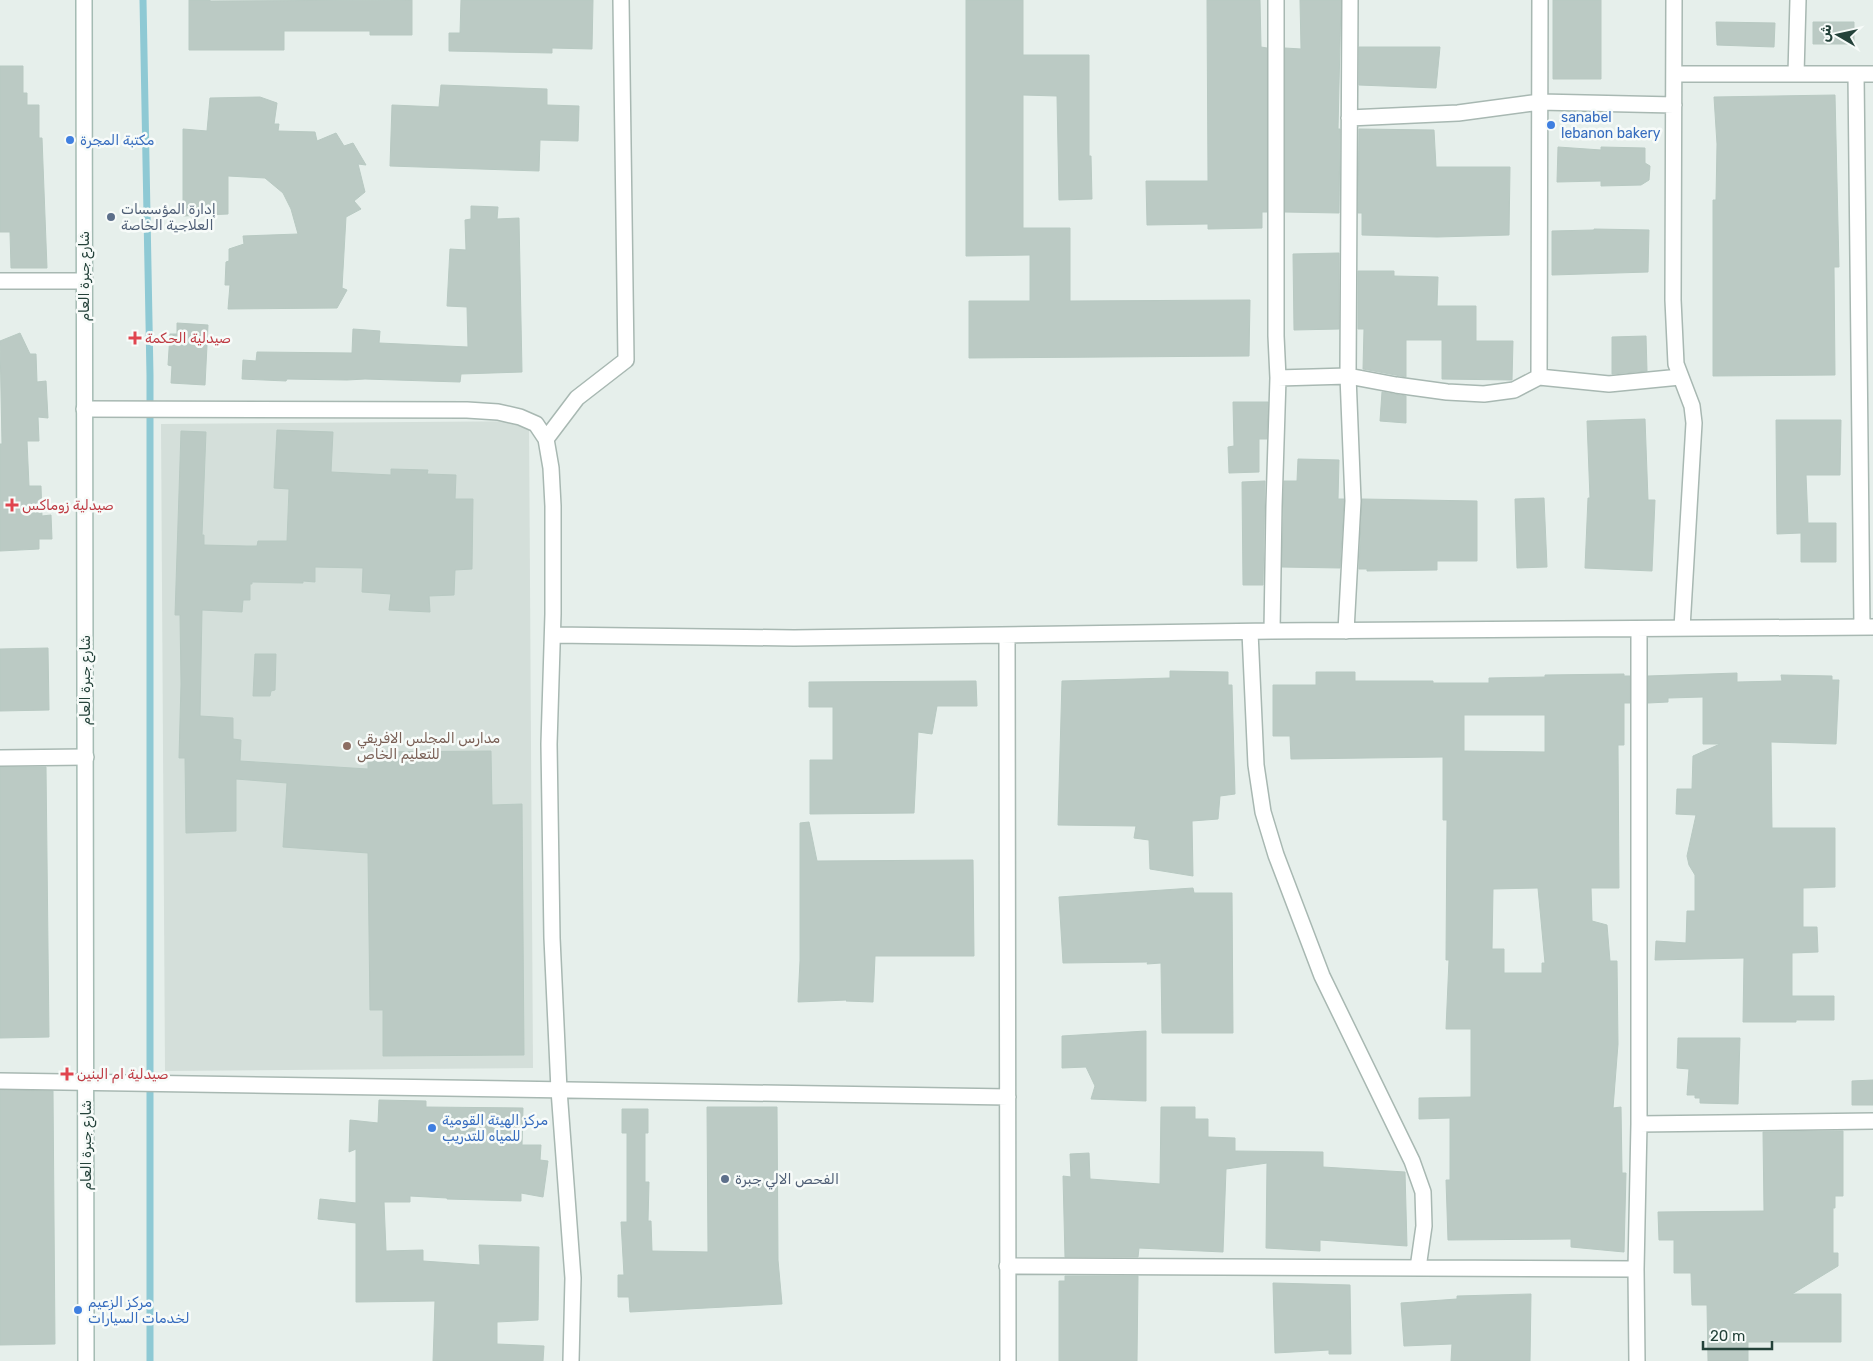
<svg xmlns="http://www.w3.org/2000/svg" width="1873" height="1361" font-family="Rubik,Cairo,sans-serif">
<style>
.built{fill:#d4dfda}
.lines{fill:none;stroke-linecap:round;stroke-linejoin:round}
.stream{stroke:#8ec9d4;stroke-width:7}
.building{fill:#bbcac4;stroke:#b8c9c2;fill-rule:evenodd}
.street-casing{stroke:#a8b8b2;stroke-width:18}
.secondary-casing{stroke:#a4bbb3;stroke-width:18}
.street{stroke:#fff;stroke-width:15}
.secondary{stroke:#fff;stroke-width:15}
.shop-dot{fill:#3f7fe0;stroke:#f7fbf9;stroke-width:2}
.service-dot{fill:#5c6f8a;stroke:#f7fbf9;stroke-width:2}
.health-dot{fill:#e0444e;stroke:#f7fbf9;stroke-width:2}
.education-dot{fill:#8d6e63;stroke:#f7fbf9;stroke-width:2}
.labels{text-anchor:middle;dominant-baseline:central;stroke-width:5;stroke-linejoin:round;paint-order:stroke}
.shop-label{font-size:14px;fill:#366cbe;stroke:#f7fbf9;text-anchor:start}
.service-label{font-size:14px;fill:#4e5e75;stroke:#f7fbf9;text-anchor:start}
.street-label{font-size:14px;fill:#24423a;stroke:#f7fbf9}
.health-label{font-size:14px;fill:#be3a42;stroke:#f7fbf9;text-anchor:start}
.education-label{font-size:14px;fill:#785e54;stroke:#f7fbf9;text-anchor:start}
</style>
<rect width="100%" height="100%" fill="#e6efeb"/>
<path class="built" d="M 529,421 L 533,1068 L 165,1071 L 161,424 Z"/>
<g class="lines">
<path class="stream" d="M 143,0 L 150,375 L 150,1361"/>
</g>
<path class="building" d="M 189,0 L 210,0 L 210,1 L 412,0 L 412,35 L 370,35 L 370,31 L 284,31 L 284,50 L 189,50 Z
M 461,0 L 593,0 L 592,49 L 552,48 L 552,53 L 449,51 L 449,33 L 460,33 Z
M 966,0 L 1023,0 L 1023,55 L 1089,55 L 1089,156 L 1091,156 L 1092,199 L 1059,200 L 1057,96 L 1023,95 L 1023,228 L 1070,228 L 1070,301 L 1250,300 L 1249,356 L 969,358 L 969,301 L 1030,301 L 1030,255 L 966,256 Z
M 1207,0 L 1260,0 L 1261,47 L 1267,48 L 1267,212 L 1262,212 L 1262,228 L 1208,229 L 1208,224 L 1147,225 L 1146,181 L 1208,181 Z
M 1300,0 L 1341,0 L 1338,129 L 1340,129 L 1339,213 L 1285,212 L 1285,48 L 1301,49 Z
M 1553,0 L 1601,0 L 1601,79 L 1553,79 Z
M 1716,22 L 1775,23 L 1774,47 L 1717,45 Z
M 1813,22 L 1854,22 L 1854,44 L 1813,44 Z
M 1359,47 L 1440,47 L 1436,88 L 1359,85 Z
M 0,66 L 23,66 L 23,93 L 27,93 L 27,105 L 39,105 L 39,138 L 42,138 L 47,268 L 11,268 L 10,232 L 0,232 Z
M 441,85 L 547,89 L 547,105 L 579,106 L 578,141 L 540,140 L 539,171 L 390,166 L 392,105 L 439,107 Z
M 1835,95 L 1839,267 L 1834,267 L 1835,375 L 1713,376 L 1713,200 L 1716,200 L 1717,144 L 1714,97 Z
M 260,97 L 277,103 L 274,124 L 279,124 L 278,131 L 315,132 L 317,141 L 336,133 L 344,146 L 353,143 L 366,165 L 358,164 L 365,192 L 354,201 L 361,209 L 346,217 L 342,288 L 347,290 L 337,308 L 228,309 L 230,285 L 225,285 L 226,262 L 229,261 L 229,249 L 244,244 L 243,236 L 298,234 L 291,209 L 283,193 L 265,178 L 228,176 L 228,214 L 183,216 L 183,129 L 207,131 L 210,98 Z
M 1359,129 L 1434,130 L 1436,167 L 1510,167 L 1509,235 L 1437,237 L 1362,235 L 1362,213 L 1358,213 Z
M 1558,147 L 1601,150 L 1601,147 L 1645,148 L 1645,163 L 1650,166 L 1649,180 L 1641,185 L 1601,186 L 1601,181 L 1557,182 Z
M 471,206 L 498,207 L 497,219 L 519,218 L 522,372 L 461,374 L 460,382 L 365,379 L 347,380 L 287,379 L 286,381 L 242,379 L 243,360 L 256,361 L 257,352 L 352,353 L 353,329 L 380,331 L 379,343 L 468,347 L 467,307 L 447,306 L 450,249 L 466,250 L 465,220 L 471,219 Z
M 1594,229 L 1649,230 L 1648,272 L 1552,275 L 1552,231 L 1594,230 Z
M 1339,253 L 1339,329 L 1294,330 L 1293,254 Z
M 1358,271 L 1394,271 L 1394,276 L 1438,277 L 1437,306 L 1476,306 L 1476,341 L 1513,341 L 1512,380 L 1442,379 L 1442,340 L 1406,340 L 1406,377 L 1363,369 L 1364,329 L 1358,329 Z
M 177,323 L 208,325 L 205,385 L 171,383 L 172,366 L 168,365 L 170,334 L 177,334 Z
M 20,333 L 30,354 L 36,354 L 37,382 L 46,381 L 48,418 L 38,417 L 39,441 L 27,441 L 29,486 L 41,486 L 42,516 L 51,515 L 52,539 L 39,539 L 39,549 L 0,551 L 0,444 L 2,444 L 0,341 Z
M 1646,336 L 1647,371 L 1612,374 L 1612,337 Z
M 1382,392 L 1406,396 L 1406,423 L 1380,421 Z
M 1233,402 L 1268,402 L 1267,439 L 1259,439 L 1259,472 L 1229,473 L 1228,447 L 1234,446 Z
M 1645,419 L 1648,500 L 1655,500 L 1652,571 L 1585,568 L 1588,498 L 1590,498 L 1587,421 Z
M 1776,420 L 1841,420 L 1840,475 L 1806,475 L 1808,523 L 1836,523 L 1836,562 L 1801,562 L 1801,533 L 1777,534 Z
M 277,430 L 333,432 L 331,472 L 391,475 L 391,469 L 428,470 L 427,474 L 456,475 L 455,499 L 473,499 L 472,569 L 455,570 L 454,595 L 429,596 L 430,612 L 389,610 L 391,594 L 362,592 L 363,568 L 315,567 L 315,582 L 303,581 L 303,583 L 252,582 L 252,584 L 250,584 L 250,600 L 243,600 L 242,612 L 202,610 L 200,716 L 233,718 L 233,739 L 241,740 L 240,761 L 368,769 L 368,752 L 491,751 L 492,805 L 522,804 L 524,1055 L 383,1056 L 383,1010 L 370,1010 L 368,853 L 283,847 L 287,783 L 236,779 L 236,831 L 186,833 L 185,758 L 179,758 L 181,684 L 180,615 L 175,615 L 181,431 L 206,432 L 202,535 L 204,535 L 204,545 L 246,546 L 257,546 L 258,541 L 287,541 L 289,489 L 274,488 Z
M 1298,459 L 1339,460 L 1338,499 L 1344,499 L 1344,501 L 1340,568 L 1282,567 L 1284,481 L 1297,481 Z
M 1265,481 L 1263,585 L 1243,585 L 1242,482 Z
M 1544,498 L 1547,567 L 1517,568 L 1515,499 Z
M 1362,499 L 1477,501 L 1477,561 L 1437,561 L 1437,570 L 1367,571 L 1367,569 L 1359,569 Z
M 48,648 L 49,710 L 0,711 L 0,649 Z
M 255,654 L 276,654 L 275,690 L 271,691 L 270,696 L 253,696 Z
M 1170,671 L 1228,672 L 1228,685 L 1232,685 L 1235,794 L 1220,796 L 1218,819 L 1192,821 L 1193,876 L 1150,869 L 1149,840 L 1134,838 L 1136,826 L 1058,825 L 1062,681 L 1170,678 Z
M 1316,672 L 1355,672 L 1355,681 L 1433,681 L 1433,683 L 1489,683 L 1489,678 L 1545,677 L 1545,675 L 1624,674 L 1624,676 L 1630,676 L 1630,703 L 1624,703 L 1624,745 L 1618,745 L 1619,888 L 1591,888 L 1592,921 L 1607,925 L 1610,961 L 1617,961 L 1618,1044 L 1613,1108 L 1621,1107 L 1622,1173 L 1626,1173 L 1624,1252 L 1571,1247 L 1571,1239 L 1448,1240 L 1446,1180 L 1450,1180 L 1450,1118 L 1419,1119 L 1419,1098 L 1471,1097 L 1471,1029 L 1446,1029 L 1449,960 L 1446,960 L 1447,820 L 1443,820 L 1443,757 L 1291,759 L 1290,736 L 1273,736 L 1273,685 L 1316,685 ZM 1464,715 L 1545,715 L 1545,752 L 1464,751 ZM 1538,888 L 1545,963 L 1542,963 L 1542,973 L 1504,973 L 1504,949 L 1492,949 L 1493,889 Z
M 1737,673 L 1737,682 L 1782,681 L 1781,675 L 1832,676 L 1832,680 L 1839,680 L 1836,744 L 1771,742 L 1772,828 L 1835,828 L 1835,887 L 1803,888 L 1803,927 L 1817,927 L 1818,952 L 1792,953 L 1792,996 L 1834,996 L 1834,1020 L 1796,1020 L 1796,1022 L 1743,1022 L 1744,958 L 1655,960 L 1656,941 L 1686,943 L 1687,911 L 1695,911 L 1695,875 L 1689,865 L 1687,856 L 1696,815 L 1676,814 L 1677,789 L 1692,789 L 1693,756 L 1720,744 L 1703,744 L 1703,697 L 1668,698 L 1668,702 L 1648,703 L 1648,676 Z
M 976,681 L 977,706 L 937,706 L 932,734 L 918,732 L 914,813 L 810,814 L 810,760 L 833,760 L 833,707 L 809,707 L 809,682 Z
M 0,767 L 46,767 L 49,1037 L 0,1038 Z
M 809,822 L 817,861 L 973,860 L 974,956 L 875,956 L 873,1002 L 846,1001 L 847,1000 L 798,1002 L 800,961 L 800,823 Z
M 1193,888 L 1194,893 L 1232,893 L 1233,1033 L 1162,1033 L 1161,963 L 1147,964 L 1148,962 L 1063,963 L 1059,897 Z
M 1146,1031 L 1146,1101 L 1091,1099 L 1095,1086 L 1086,1067 L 1062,1068 L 1062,1036 Z
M 1678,1038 L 1740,1038 L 1738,1104 L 1700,1103 L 1700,1098 L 1695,1098 L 1695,1095 L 1687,1095 L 1689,1069 L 1677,1068 Z
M 1873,1080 L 1873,1105 L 1852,1105 L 1852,1081 Z
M 0,1090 L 53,1091 L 55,1344 L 0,1345 Z
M 379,1100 L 426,1101 L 426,1107 L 523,1108 L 522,1145 L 541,1145 L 540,1160 L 548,1161 L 543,1197 L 521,1193 L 521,1201 L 447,1199 L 447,1198 L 410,1196 L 410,1202 L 384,1202 L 386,1251 L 423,1250 L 423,1261 L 480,1265 L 479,1245 L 539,1247 L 538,1320 L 497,1322 L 497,1344 L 544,1346 L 543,1361 L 433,1361 L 435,1301 L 356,1302 L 356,1223 L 318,1219 L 320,1199 L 356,1203 L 356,1149 L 349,1152 L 350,1120 L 378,1123 Z
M 707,1107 L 777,1107 L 778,1260 L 782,1304 L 630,1312 L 629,1297 L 618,1297 L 618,1275 L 624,1275 L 621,1222 L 627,1222 L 627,1133 L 622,1133 L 622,1109 L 648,1109 L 648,1133 L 645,1133 L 645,1182 L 649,1182 L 648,1221 L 651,1221 L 652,1251 L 708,1252 Z
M 1161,1107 L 1195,1107 L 1195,1119 L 1208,1119 L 1208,1137 L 1235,1138 L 1235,1151 L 1323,1152 L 1323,1167 L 1405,1172 L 1407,1246 L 1320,1240 L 1320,1251 L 1266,1248 L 1267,1163 L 1226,1169 L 1223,1252 L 1139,1248 L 1138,1257 L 1065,1257 L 1063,1176 L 1071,1177 L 1070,1154 L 1089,1153 L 1090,1179 L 1160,1184 Z
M 1843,1131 L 1843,1196 L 1835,1196 L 1835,1208 L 1833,1208 L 1833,1253 L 1838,1253 L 1838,1266 L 1792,1294 L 1841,1294 L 1841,1342 L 1748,1342 L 1748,1361 L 1708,1361 L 1707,1305 L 1692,1305 L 1691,1273 L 1674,1273 L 1674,1240 L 1659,1240 L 1658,1212 L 1764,1211 L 1763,1132 Z
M 1065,1276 L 1138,1276 L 1137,1361 L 1059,1361 L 1059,1281 L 1065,1281 Z
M 1273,1283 L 1350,1285 L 1351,1354 L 1329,1354 L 1329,1350 L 1275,1353 Z
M 1531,1294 L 1530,1361 L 1451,1361 L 1452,1344 L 1404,1346 L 1401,1303 L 1457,1299 L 1457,1296 Z"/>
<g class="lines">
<defs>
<path id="street" d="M 1674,0 L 1673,300 L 1676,364 L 1692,406 L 1694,423 L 1682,628
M 1674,74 L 1873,74
M 1796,74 L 1798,0
M 1856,74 L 1862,627
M 1349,118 L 1458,113 L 1540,102 L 1674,105
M 0,281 L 85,281
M 1539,377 L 1540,0
M 1278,378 L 1348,376 L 1396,385 L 1447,392 L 1484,394 L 1514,390 L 1539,377 L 1609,384 L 1680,377
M 84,409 L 467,410 L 498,412 L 520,417 L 536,424 L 546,439 L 551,468 L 553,506 L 553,614 L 549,744 L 552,938 L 559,1090 L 573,1278 L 571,1361
M 546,439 L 577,398 L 626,360 L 621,0
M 1272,631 L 1274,506 L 1278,378 L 1276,336 L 1276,0
M 1346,631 L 1353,501 L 1348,376 L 1350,0
M 1250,632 L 1256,765 L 1263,812 L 1276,855 L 1322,976 L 1412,1161 L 1423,1192 L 1424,1226 L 1418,1268
M 553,635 L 794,638 L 1272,631 L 1873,627
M 1007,635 L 1008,1361
M 0,758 L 86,757
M 0,1081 L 1008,1097
M 1639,1124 L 1873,1121
M 1007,1266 L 1636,1269
M 1637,1361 L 1636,1269 L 1639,1124 L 1639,629"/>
<path id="secondary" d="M 84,0 L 86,1361"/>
</defs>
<use href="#street" class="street-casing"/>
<use href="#secondary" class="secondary-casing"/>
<use href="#street" class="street"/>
<use href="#secondary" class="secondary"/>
</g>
<g class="shop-dot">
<circle cx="1551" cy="125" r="5"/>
<circle cx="70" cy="140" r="5"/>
<circle cx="432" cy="1128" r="5"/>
<circle cx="78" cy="1310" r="5"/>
</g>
<g class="service-dot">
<circle cx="111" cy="217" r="5"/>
<circle cx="725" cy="1179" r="5"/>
</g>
<g class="health-dot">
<path d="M132.5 330.5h5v5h5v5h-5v5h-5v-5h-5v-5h5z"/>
<path d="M9.5 497.5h5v5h5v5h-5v5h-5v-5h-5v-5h5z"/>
<path d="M64.5 1066.5h5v5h5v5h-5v5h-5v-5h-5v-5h5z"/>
</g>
<circle class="education-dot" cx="347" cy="746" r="5"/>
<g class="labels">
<g class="shop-label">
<text x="1561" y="117">sanabel<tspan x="1561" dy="16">lebanon bakery</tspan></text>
<text x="80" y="140">مكتبة المجرة</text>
<text x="442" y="1120">مركز الهيئة القومية<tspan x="442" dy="16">للمياه للتدريب</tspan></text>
<text x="88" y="1302">مركز الزعيم<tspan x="88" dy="16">لخدمات السيارات</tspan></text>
</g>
<g class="service-label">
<text x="121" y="209">إدارة المؤسسات<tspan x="121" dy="16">العلاجية الخاصة</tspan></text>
<text x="735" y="1179">الفحص الالي جبرة</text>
</g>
<g class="street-label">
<text transform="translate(84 276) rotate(-90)">شارع جبرة العام</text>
<text transform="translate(85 680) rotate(-90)">شارع جبرة العام</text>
<text transform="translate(86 1145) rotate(-90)">شارع جبرة العام</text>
</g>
<g class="health-label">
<text x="145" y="338">صيدلية الحكمة</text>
<text x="22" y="505">صيدلية زوماكس</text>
<text x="77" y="1074">صيدلية ام البنين</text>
</g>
<g class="education-label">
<text x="357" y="738">مدارس المجلس الافريقي<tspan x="357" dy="16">للتعليم الخاص</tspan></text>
</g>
</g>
<g transform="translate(1838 35) rotate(279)" stroke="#f7fbf9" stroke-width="4" paint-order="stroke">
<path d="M0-4L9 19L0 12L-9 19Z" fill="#24423a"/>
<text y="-8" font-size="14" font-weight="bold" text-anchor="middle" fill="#24423a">ش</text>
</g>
<path d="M1703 1341v8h69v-8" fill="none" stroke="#24423a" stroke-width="2.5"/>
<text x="1710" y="1341" font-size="15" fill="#24423a" stroke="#f7fbf9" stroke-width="4" paint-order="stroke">20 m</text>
</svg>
